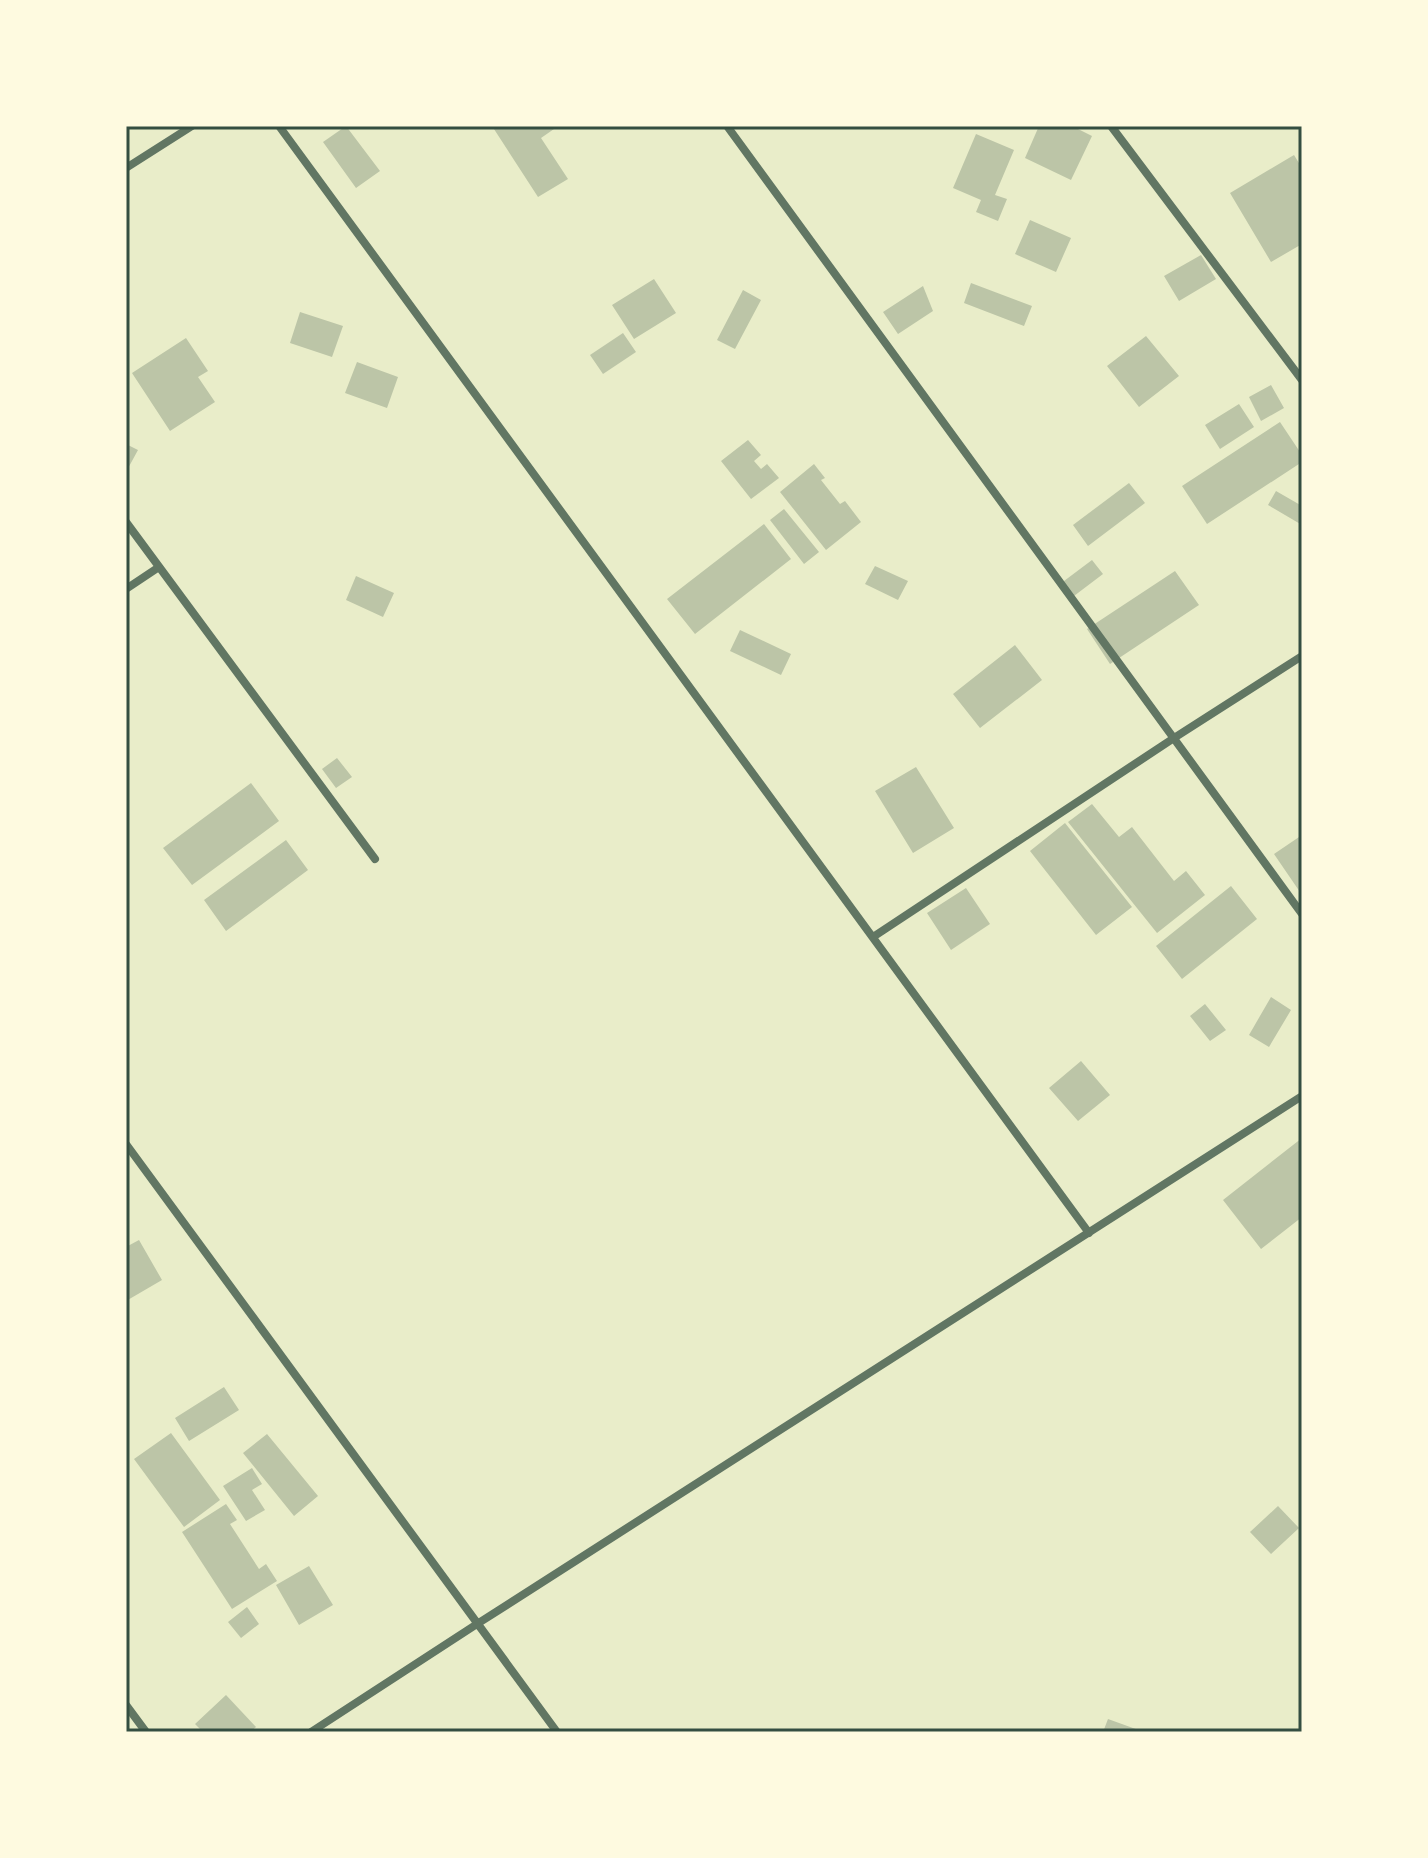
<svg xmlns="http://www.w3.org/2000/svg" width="1428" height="1858" font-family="Arial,sans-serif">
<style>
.building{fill:#bcc5a7}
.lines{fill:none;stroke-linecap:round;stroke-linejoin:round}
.minor{stroke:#617663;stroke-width:8}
.neatline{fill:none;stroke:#344e41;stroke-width:3}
</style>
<rect width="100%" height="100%" fill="#e9edc9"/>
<path class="building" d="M 346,126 L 380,171 L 356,188 L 323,142 Z
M 492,126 L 552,126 L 554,129 L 541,138 L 568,179 L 538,197 Z
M 1039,126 L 1072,126 L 1092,136 L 1071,180 L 1025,158 Z
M 976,134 L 1014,150 L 995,195 L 1007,199 L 998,221 L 976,212 L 981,200 L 953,188 Z
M 1294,155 L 1302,168 L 1302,244 L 1271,262 L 1230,193 Z
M 1030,220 L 1071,238 L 1056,272 L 1015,254 Z
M 1201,255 L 1216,279 L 1179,301 L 1164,276 Z
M 654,279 L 676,313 L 634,339 L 612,305 Z
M 971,283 L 1032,306 L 1024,326 L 964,303 Z
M 923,286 L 933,311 L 898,334 L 883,312 Z
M 743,290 L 761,300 L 735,349 L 717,340 Z
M 300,312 L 343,326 L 332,357 L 290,343 Z
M 623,333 L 636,352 L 603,374 L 590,355 Z
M 1146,336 L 1179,376 L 1139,407 L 1107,366 Z
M 186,338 L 208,371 L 198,377 L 215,402 L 170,431 L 132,373 Z
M 357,362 L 398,377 L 387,408 L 345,393 Z
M 1271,385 L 1284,408 L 1261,421 L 1249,397 Z
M 1239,404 L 1254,427 L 1220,449 L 1205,425 Z
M 1280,422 L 1302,455 L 1302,462 L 1207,524 L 1182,486 Z
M 748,440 L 761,455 L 754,461 L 761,469 L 767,464 L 779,478 L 751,499 L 721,461 Z
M 126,444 L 138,450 L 126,472 Z
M 814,464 L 825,478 L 821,480 L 840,504 L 845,501 L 861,522 L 826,550 L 780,492 Z
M 1129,483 L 1145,503 L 1088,546 L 1073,525 Z
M 1276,491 L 1302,506 L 1302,525 L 1268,505 Z
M 784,509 L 819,552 L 804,564 L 770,520 Z
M 764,524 L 791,559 L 695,634 L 667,599 Z
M 1092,560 L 1103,574 L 1070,599 L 1060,584 Z
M 875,566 L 908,581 L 898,600 L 865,584 Z
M 1175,571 L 1199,605 L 1110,664 L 1087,629 Z
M 356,576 L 394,593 L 383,617 L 346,600 Z
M 740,630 L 791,654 L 781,675 L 730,651 Z
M 1015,645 L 1042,680 L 980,728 L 953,694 Z
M 337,758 L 352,777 L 336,788 L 322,769 Z
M 916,767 L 954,828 L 913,853 L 875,791 Z
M 251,783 L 279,821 L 192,885 L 163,848 Z
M 1092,804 L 1119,837 L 1132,827 L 1174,881 L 1186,871 L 1205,895 L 1157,933 L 1068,822 Z
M 1065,823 L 1132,907 L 1096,935 L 1030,851 Z
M 1302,835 L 1302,895 L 1274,854 Z
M 286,840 L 308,870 L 226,931 L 204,900 Z
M 1231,886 L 1257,919 L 1182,979 L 1156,946 Z
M 966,888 L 990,924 L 951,950 L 927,913 Z
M 1271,997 L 1291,1010 L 1269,1047 L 1249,1035 Z
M 1205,1004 L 1226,1030 L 1210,1041 L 1190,1016 Z
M 1081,1061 L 1110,1095 L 1078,1121 L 1049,1088 Z
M 1302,1138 L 1302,1217 L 1261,1249 L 1223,1200 Z
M 139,1240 L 162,1280 L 126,1301 L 126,1247 Z
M 224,1387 L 239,1410 L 189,1441 L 175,1418 Z
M 171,1433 L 220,1500 L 184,1527 L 134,1459 Z
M 267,1434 L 318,1496 L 294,1516 L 243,1453 Z
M 252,1468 L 262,1484 L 252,1490 L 265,1510 L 246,1521 L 223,1486 Z
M 226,1504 L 237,1520 L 230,1524 L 259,1569 L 266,1564 L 277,1581 L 232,1609 L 182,1532 Z
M 1278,1506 L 1299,1528 L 1271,1554 L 1250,1532 Z
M 309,1566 L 333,1605 L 299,1625 L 276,1585 Z
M 247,1607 L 259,1624 L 241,1638 L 228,1622 Z
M 226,1695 L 256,1727 L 250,1732 L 203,1732 L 195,1724 Z
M 1108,1719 L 1144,1732 L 1103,1732 Z"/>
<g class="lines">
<path class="minor" d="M 279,126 L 1089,1233
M 727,126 L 1302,914
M 1111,126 L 1302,380
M 126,168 L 192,126
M 126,522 L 375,859
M 126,589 L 159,567
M 873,937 L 1174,738 L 1302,656
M 126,1144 L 557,1732
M 126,1705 L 146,1732
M 311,1732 L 477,1624 L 1302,1096"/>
</g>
<rect width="1428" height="1858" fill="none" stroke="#fefae0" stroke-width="256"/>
<rect x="128" y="128" width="1172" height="1602" class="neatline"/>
</svg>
